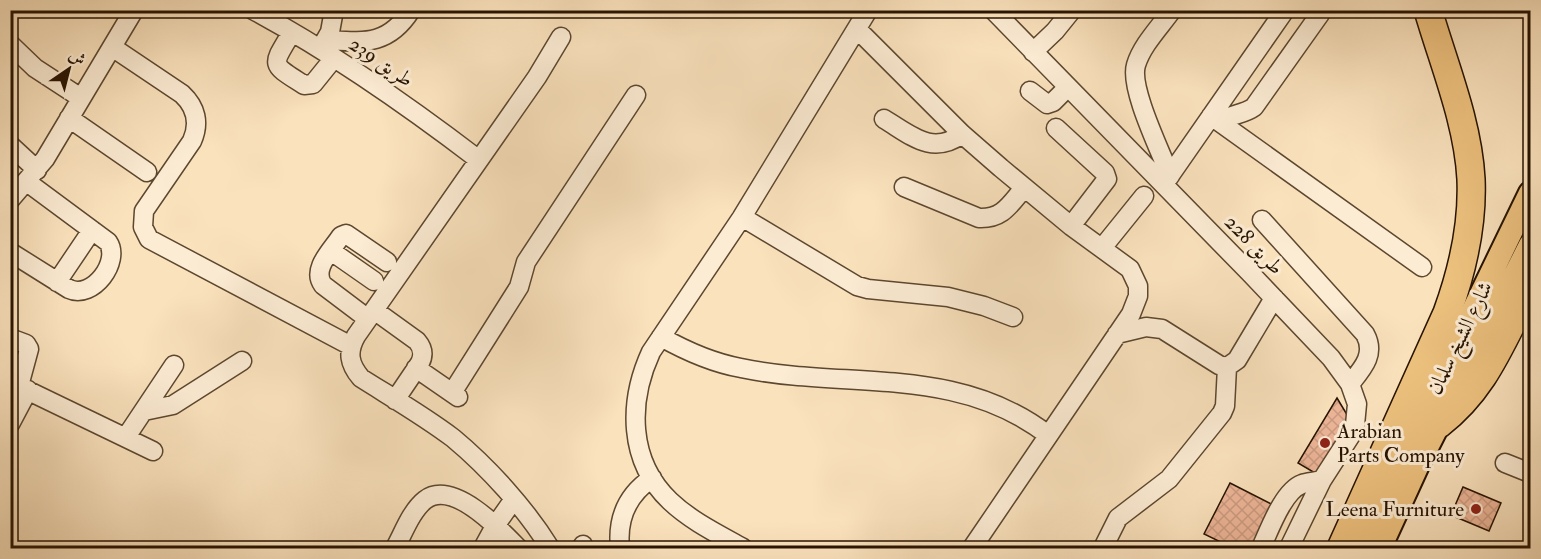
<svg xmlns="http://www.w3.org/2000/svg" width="1541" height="559" font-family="'IM FELL Double Pica',Amiri,serif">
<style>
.building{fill:url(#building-cross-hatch);stroke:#271300;stroke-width:1.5}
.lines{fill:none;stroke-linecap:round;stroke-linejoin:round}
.minor-casing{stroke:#5c472f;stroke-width:21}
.major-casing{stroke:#271300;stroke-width:26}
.highway-casing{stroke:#271300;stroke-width:30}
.minor{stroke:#fcecd4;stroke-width:18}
.major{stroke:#edc17e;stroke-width:22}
.highway{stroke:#edc17e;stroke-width:27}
.poi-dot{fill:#8f2418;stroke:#fcecd4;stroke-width:2}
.labels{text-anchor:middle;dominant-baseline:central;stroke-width:6;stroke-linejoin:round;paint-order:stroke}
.street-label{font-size:21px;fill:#271300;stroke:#fcecd4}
.poi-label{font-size:21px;fill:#271300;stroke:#fcecd4;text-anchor:start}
</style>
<defs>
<pattern id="building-cross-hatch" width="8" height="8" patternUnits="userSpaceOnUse" patternTransform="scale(1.5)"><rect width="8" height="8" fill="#ecb598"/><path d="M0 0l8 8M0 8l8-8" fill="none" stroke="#ca9b81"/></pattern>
</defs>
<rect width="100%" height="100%" fill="#fae2bd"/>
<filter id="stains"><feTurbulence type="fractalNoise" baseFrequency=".00333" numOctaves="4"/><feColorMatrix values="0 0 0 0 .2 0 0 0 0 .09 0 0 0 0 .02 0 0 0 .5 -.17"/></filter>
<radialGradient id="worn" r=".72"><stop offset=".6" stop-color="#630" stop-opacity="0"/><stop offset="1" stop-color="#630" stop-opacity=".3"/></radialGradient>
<path class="building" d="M 1337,398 L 1352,423 L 1320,476 L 1298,463 Z
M 1230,483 L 1275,506 L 1253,548 L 1233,548 L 1204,534 Z
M 1463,487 L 1501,503 L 1489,531 L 1451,515 Z"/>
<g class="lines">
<defs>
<path id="minor" d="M 253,10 C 333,53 407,105 479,160
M 993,10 L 1250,273 L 1331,358 L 1350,384 L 1357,404 L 1355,425 L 1351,435 L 1322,480 L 1289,548
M 857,29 L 962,134 L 1001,168 L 1071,226 L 1130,269 L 1138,286 L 1138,296 L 1131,314 L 972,548
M 292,32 C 271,67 270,63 304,85 L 313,84 L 334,58
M 326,40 C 364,42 388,46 411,10
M 10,44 L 35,68 L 81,98
M 112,47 L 182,94 C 196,107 200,123 192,141 L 144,211 L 143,227 L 149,239 L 351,346
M 321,48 L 330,32 L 334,10
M 1033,52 L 1055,31 L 1072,10
M 1030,91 L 1047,104 L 1053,102 L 1068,87
M 1211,116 L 1422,267
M 69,118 L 147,172
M 884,119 C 911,135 932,156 962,134
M 1220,122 C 1230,114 1243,115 1254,107 L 1320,14
M 1056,128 L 1105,173 L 1107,179 L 1071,226
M 10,145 L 37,170
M 1170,176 C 1161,152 1129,88 1136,65 C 1142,45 1160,27 1172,10
M 1164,184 L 1285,10
M 904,187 L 979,218 C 1003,219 1010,204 1024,188
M 10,200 L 45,159 L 134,10
M 742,217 L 857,286 L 868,289 L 948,297 L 984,306 L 1013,317
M 1262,220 L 1365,334 C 1376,354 1363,368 1350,384
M 1102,248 L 1144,196
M 331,251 L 374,281
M 10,252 L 69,289 C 93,300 121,261 108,242 L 27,182
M 57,282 L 92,230
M 374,310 L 417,341 C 423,348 424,355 420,363 L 395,400
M 368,319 L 323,285 C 311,269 332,250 341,236 L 346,234 L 387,262
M 1117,334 L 1146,327 L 1162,329 L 1219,365 L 1227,367 L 1237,360 L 1274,298
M 661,337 C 686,351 713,363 741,368 C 847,390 956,364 1048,435
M 10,338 L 26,344 L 29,349 L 19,386
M 416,368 L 458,397
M 10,382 L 153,451
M 452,393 L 519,287 L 526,262 L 636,95
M 144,411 L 173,405 L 242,361
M 10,424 L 28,390
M 126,437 L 174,365
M 1505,463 L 1530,473
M 583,545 L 584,548
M 395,548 C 403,534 411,511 425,500 C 452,479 500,529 518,548
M 483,548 L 495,526 L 514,499
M 550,548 C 526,509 489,468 453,438 C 424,416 391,397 361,378 C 349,364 347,352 356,336 L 537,77 L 561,37
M 620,548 C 617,519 627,495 652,478
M 743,548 C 718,534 691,521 670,501 C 628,461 628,402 651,352 L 742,217 L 868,10
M 1103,548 L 1118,518 L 1169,479 L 1222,413 L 1225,406 L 1227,367
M 1261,548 C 1269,531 1283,491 1302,484 C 1308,482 1315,482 1322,480"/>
<path id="major" d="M 1358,548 L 1530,193
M 1380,548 L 1418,465 L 1530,245"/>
<path id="highway" d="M 1439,424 C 1487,387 1502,339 1530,288
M 1341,548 L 1447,313 C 1463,269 1473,226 1471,179 C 1468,122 1444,65 1428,10"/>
</defs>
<use href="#minor" class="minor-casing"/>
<use href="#major" class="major-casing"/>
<use href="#highway" class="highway-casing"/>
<use href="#minor" class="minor"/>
<use href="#major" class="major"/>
<use href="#highway" class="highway"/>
</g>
<g class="poi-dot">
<circle cx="1325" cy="443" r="6"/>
<circle cx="1476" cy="509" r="6"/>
</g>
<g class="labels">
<g class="street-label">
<text transform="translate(381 62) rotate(34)">طريق 239</text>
<text transform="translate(1254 245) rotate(46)">طريق 228</text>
<text transform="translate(1460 338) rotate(-64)">شارع الشيخ سلمان</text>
</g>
<g class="poi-label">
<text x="1337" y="431">Arabian<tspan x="1337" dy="24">Parts Company</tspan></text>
<text x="1464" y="509" text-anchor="end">Leena Furniture</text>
</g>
</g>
<rect width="1541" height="559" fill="none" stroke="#fae2bd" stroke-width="36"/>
<rect x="12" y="12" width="1517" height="535" fill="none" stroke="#271300" stroke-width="3"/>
<rect x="18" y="18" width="1505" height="523" fill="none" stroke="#271300" stroke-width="1.5"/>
<g transform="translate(69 69) rotate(35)" stroke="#fcecd4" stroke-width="4.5" paint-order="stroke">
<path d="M0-4.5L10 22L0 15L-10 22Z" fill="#271300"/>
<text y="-9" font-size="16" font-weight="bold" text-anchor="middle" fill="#271300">ش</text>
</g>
<rect width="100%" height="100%" filter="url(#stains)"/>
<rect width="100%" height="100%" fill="url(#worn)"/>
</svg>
